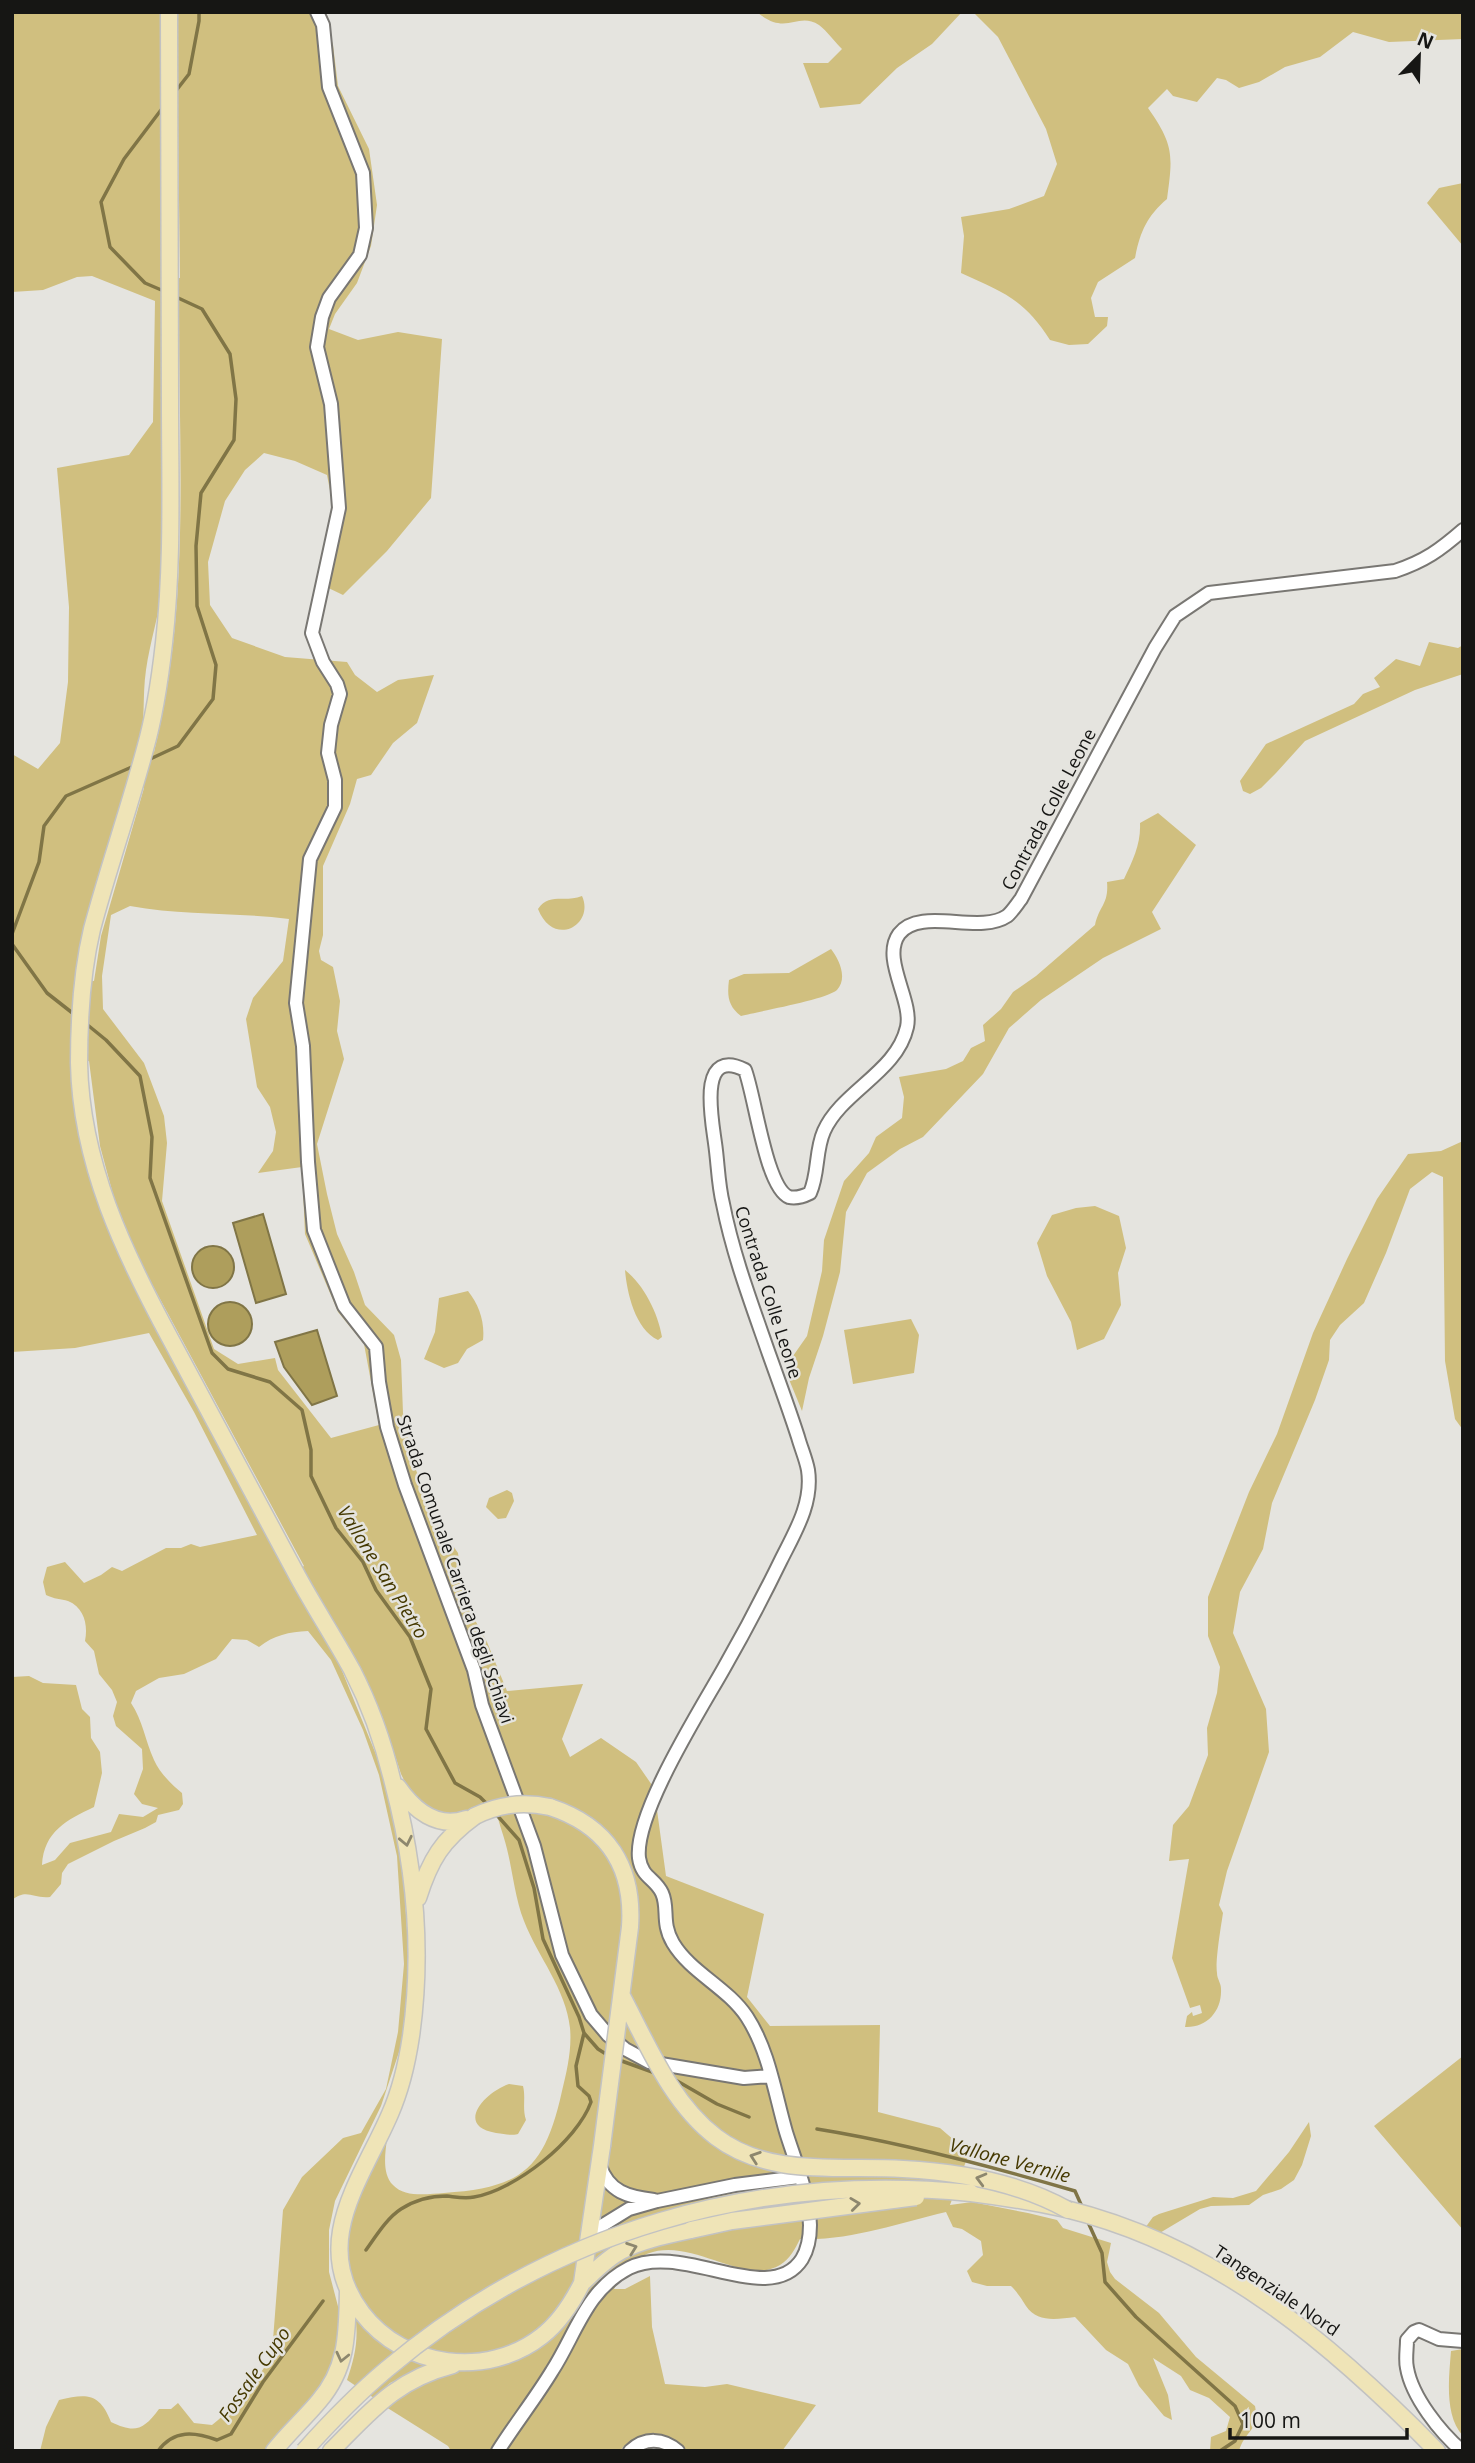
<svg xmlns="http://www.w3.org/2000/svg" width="1475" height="2463" font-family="'Open Sans',sans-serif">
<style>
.green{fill:#d0bf7f;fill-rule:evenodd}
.water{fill:#ae9e5c;stroke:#807546;stroke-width:2}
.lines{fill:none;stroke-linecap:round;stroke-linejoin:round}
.stream{stroke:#807546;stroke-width:3.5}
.minor-casing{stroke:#797773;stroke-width:16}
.major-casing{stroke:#c2c2c2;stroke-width:19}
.minor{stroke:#fff;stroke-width:12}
.major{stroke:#efe4b7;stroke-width:16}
.major-bridge-casing{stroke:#c2c2c2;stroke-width:19;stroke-linecap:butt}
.major-bridge{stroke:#efe4b7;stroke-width:16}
.oneway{stroke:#8d876e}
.labels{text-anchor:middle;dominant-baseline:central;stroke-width:5;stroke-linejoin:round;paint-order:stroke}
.street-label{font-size:18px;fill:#161614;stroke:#e5e4df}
.water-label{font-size:19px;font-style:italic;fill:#453901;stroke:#e5e4df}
</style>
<rect width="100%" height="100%" fill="#e5e4df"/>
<path class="green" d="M 12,12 L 161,12 L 161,74 L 178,75 L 178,12 L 323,12 L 333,45 L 338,86 L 369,149 L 377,205 L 371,246 L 357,283 L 335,314 L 329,329 L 358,340 L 398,332 L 442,339 L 431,498 L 387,551 L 343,595 L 316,582 L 333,506 L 327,475 L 295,461 L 264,453 L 245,470 L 225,501 L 208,562 L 210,605 L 232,638 L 285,657 L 347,662 L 355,675 L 377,692 L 398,680 L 434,675 L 417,723 L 393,743 L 371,775 L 357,779 L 350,804 L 323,866 L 323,935 L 319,951 L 321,960 L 333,967 L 340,1001 L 337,1031 L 344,1059 L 317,1144 L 327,1194 L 337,1234 L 354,1272 L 365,1305 L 394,1335 L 401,1360 L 403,1413 L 413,1461 L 431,1514 L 458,1553 L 464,1600 L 487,1642 L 507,1691 L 583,1684 L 562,1739 L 570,1757 L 601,1738 L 636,1762 L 654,1788 L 666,1876 L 764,1914 L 747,1997 L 770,2026 L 880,2025 L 878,2112 L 940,2128 L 969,2153 L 950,2205 L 972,2202 L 1028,2213 L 1057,2220 L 1063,2228 L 1111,2243 L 1107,2262 L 1110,2272 L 1115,2279 L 1159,2313 L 1196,2357 L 1255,2406 C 1260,2431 1245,2430 1239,2451 L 1210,2451 L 1211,2437 L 1226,2431 L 1230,2417 L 1209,2398 L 1190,2390 L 1181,2376 L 1153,2358 L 1168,2395 L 1172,2420 L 1164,2416 L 1139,2386 L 1128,2364 L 1106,2350 L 1075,2317 C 1057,2319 1037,2323 1026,2306 C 1021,2298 1018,2293 1011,2286 L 987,2286 L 972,2282 L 967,2271 L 983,2255 L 981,2241 L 962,2229 L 953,2227 L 946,2212 C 898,2223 850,2241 800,2239 C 795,2249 790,2259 780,2265 C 739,2290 676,2220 629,2266 C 623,2272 618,2282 614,2289 L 625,2289 L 650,2276 L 652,2327 L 665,2384 L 705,2387 L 727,2384 L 816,2405 L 782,2451 L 683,2451 C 669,2430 634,2431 620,2451 L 451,2451 L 448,2446 L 386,2407 C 406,2388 435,2374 462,2370 C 486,2366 507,2366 529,2353 C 549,2342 567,2325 579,2305 C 582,2299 583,2291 588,2286 C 615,2254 655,2247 693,2236 L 690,2224 C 655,2231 617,2241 591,2266 L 608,2147 L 596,2145 L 576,2281 C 542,2348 469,2380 401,2339 C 388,2331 372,2321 364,2308 C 361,2302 359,2294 356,2288 C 333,2232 349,2185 387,2139 C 385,2154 382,2174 393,2185 C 405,2198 428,2194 444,2193 C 523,2188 545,2168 562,2091 C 567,2071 572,2049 570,2028 C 566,1989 538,1957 524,1921 C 515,1898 513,1873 507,1849 C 503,1832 497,1820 495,1803 L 458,1816 L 439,1814 L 415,1802 L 401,1774 L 382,1716 L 362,1670 L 349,1647 L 336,1656 L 386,1779 L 402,1855 L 409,1960 L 407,2010 L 402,2043 L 381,2106 L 335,2201 L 329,2230 L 329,2272 L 340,2314 L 343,2338 L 341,2355 L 328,2381 L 325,2381 L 313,2398 L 265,2451 L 40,2451 L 46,2427 L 59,2400 C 87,2393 100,2393 111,2422 C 134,2433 143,2431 159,2409 L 171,2409 L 178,2403 L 194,2423 L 212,2425 C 234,2408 261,2378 272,2353 L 283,2210 L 302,2177 L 343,2138 L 361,2133 L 386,2089 L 398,2032 L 404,1964 L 397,1856 L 379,1775 L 363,1730 L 331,1660 L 308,1631 C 289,1632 274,1635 259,1647 L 247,1640 L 232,1639 L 216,1659 L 184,1674 L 159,1678 L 136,1691 L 131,1703 C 143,1721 145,1740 154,1760 C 159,1772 172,1785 182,1793 L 183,1804 L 179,1810 L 158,1815 L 156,1822 L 145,1828 L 114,1841 L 68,1864 L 62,1873 L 61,1884 L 50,1897 C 33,1899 27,1888 12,1900 L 12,1677 L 29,1676 L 43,1683 L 76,1685 L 82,1709 L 90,1717 L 91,1738 L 100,1752 L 102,1773 L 94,1807 C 67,1820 44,1831 42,1865 L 55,1860 L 70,1843 L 111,1832 L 119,1814 L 143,1817 L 158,1808 L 142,1804 L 134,1794 L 143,1769 L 142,1749 L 116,1726 L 113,1716 L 117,1702 L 112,1690 L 99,1674 L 94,1651 L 85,1641 C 88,1626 85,1608 68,1601 C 61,1599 54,1599 46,1595 L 43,1582 L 47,1567 L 65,1562 L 84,1583 L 101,1575 L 112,1567 L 122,1571 L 166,1548 L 181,1548 L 191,1544 L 200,1547 L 257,1535 L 194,1412 L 149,1333 L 75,1348 L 12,1352 L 12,754 L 38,769 L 60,743 L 68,682 L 69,607 L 57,468 L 129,455 L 153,422 L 155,301 L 92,276 L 77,277 L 43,290 L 12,292 ZM 178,121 L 180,278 L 163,279 L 161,122 ZM 162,313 L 179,314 C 179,460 190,609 154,752 L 139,747 C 146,720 142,697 146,670 C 150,642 159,615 162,588 ZM 128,783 L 144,788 L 101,936 L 94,981 L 77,979 L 84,933 ZM 130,906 C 183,916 235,912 289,919 L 283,961 L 253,998 L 246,1019 L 257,1087 L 270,1107 L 276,1132 L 273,1151 L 258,1173 L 302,1167 L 305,1234 L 338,1312 L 364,1344 L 379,1425 L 331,1438 L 278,1370 L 275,1358 L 238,1364 L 214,1349 L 162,1201 L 167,1143 L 164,1116 L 144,1063 L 103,1009 L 102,976 L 111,915 ZM 89,1061 L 100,1146 L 114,1198 L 139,1260 L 304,1566 L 290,1574 L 125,1266 L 99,1203 L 84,1150 L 73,1063 ZM 551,1802 C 608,1820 644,1867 634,1928 L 623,1926 C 627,1871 602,1831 549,1814 Z
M 757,12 L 962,12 L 932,44 L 897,68 L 860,104 L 820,108 L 803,63 L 828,63 L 842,49 C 835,42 827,31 819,25 C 797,11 786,37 757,12 Z
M 973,12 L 1463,12 L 1463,39 L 1389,42 L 1353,32 L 1320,57 L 1285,67 L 1259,82 L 1239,88 L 1226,80 L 1217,78 L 1197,102 L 1173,96 L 1167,89 L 1148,108 C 1174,145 1173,155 1167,199 C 1147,216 1140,232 1135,258 L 1098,282 L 1091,298 L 1095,317 L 1108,317 L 1107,326 L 1088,344 L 1069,345 L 1050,340 C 1024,299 1003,292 961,273 L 964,236 L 961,217 L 1009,209 L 1044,196 L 1057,164 L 1046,129 L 998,37 Z
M 1463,183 L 1463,246 L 1427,203 L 1439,188 Z
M 1429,642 L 1458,648 L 1463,645 L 1463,674 L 1415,690 L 1305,741 L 1276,773 L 1261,788 L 1250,794 L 1243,791 L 1240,781 L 1266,744 L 1354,704 L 1363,694 L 1380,687 L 1374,678 L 1396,659 L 1420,666 Z
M 1158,813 L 1196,845 L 1152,912 L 1161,929 L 1103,958 L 1041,1000 L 1009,1028 L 983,1074 L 923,1137 L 900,1149 L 867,1173 L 846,1212 L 840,1272 L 823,1336 L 809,1378 L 802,1411 L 786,1372 L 793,1356 L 807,1336 L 822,1271 L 824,1240 L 844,1181 L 869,1153 L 876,1137 L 902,1118 L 904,1097 L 899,1077 L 946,1069 L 963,1061 L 971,1048 L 985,1041 L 983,1025 L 1001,1009 L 1013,992 L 1036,976 L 1095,925 C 1099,906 1109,904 1107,882 L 1124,879 C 1133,860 1141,844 1140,823 Z
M 582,896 C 595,924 554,949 538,909 C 549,892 565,903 582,896 Z
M 831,949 C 839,959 848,978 837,990 C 825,1000 760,1011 741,1016 C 728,1006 727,996 729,980 L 744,974 L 789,973 Z
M 1463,1141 L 1463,1430 L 1455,1419 L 1445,1361 L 1443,1177 L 1432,1172 L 1410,1189 L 1386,1253 L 1364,1303 L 1340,1325 L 1330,1340 L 1329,1360 L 1315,1400 L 1272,1503 L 1263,1549 L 1240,1592 L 1233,1633 L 1266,1709 L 1269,1752 L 1227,1871 L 1219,1905 L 1223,1913 C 1221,1926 1215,1962 1217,1973 C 1217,1979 1221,1983 1221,1989 C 1222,2011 1207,2028 1185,2027 L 1187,2016 L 1192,2012 L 1193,2016 L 1202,2013 L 1200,2005 L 1190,2008 L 1172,1958 L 1189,1859 L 1169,1861 L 1173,1825 L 1189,1806 L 1208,1755 L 1207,1728 L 1217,1693 L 1220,1667 L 1208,1636 L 1208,1597 L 1249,1492 L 1277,1434 L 1313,1333 L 1347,1259 L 1377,1199 L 1408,1154 L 1441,1151 Z
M 1095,1206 L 1119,1216 L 1126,1248 L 1118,1273 L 1121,1305 L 1104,1339 L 1077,1350 L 1071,1322 L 1047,1276 L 1037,1243 L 1052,1215 L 1076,1208 Z
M 625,1270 C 644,1285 658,1313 662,1337 L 658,1340 C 635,1329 627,1293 625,1270 Z
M 468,1291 C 479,1305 485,1322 483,1340 L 467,1349 L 458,1363 L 444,1368 L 424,1359 L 435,1332 L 439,1298 Z
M 911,1319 L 919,1335 L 914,1373 L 853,1384 L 844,1330 Z
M 507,1490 L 512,1493 L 514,1501 L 506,1518 L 498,1519 L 486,1507 L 489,1498 Z
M 1463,2056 L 1463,2230 L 1374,2126 Z
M 509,2084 L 523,2086 C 526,2098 522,2108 526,2120 L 518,2134 C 509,2136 505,2134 496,2133 C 454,2126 485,2092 509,2084 Z
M 1309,2122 L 1311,2136 L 1302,2165 L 1294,2180 L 1281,2189 L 1263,2195 L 1249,2205 L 1211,2206 L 1200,2209 L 1158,2234 L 1145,2228 L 1153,2217 L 1159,2214 L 1213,2197 L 1233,2198 L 1256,2191 L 1289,2152 Z
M 355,2315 L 428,2365 L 390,2383 L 374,2398 L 347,2380 C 355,2357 359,2338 355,2315 Z
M 1463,2349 L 1463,2436 C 1444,2416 1449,2377 1451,2351 Z"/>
<path class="water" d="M 263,1214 L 286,1294 L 256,1303 L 233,1223 Z
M192 1267a21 21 0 1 1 42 0a21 21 0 1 1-42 0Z
M208 1324a22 22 0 1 1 44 0a22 22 0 1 1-44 0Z
M 317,1330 L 337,1396 L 312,1405 L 284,1367 L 275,1342 Z"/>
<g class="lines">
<path class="stream" d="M 175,92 L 189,74 L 199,21 L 199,12
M 164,106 L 124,159 L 101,202 L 110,247 L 145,283 L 166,292
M 148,760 L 178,746 L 213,699 L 216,665 L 197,606 L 196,546 L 201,493 L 234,440 L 236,399 L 230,354 L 202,309 L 176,297
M 12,934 L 39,862 L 44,826 L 66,796 L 134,766
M 12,944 L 47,993 L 75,1015
M 84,1022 L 106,1040 L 140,1076 L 152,1137 L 150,1178 L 212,1353 L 228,1369 L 270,1382 L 302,1410 L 311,1450 L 311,1476 L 336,1528 L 363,1562 L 376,1590 L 410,1637 L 431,1689 L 426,1729 L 455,1783 L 480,1797 L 487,1804
M 495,1813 L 519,1840 L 534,1888 L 543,1939 L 579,2017 L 584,2033 L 598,2049 L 609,2056
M 619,2060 L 655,2073
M 672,2078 L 717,2104 L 749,2117
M 817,2129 C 904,2143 990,2166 1075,2191 L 1083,2209
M 1087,2220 L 1102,2253 L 1105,2282 L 1136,2317 L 1235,2406 L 1243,2424 L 1235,2441 L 1220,2451
M 366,2250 C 376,2236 387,2218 401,2209 C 415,2200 431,2196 447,2196 C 456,2197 465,2199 474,2197 C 515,2190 577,2141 591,2102 L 589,2096 L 578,2086 L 576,2066 L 584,2033
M 158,2451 C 174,2429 195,2432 217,2440 L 231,2434 L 263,2382 L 323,2301"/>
<defs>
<path id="minor" d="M 317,12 L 323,25 L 329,87 L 363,173 L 366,228 L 360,255 L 329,298 L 322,317 L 317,347 L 331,404 L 339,508 L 312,633 L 323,662 L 337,684 L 340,694 L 331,725 L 328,753 L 335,780 L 335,807 L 310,859 L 296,1003 L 303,1046 L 308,1162 L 314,1230 L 344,1306 L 376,1347 L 379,1382 L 387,1427 L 405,1485 L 474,1670 L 482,1705 L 534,1846 L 562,1955 L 591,2015 L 608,2035 L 625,2049 L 649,2062 L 744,2078 L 770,2076
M 600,2166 C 609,2192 628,2197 654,2200
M 590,2238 L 603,2225 L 629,2209 L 657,2201 L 735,2185 L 799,2177
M 498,2451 C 515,2424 535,2399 552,2371 C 576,2334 586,2290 629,2268 C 682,2241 770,2309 802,2259 C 808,2249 810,2236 810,2225 C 809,2194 795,2161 786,2132 C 775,2094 769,2051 747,2017 C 727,1987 691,1973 673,1943 C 661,1923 669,1908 662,1893 C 655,1878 642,1878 639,1858 C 634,1814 701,1709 724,1668 C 744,1633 763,1597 781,1560 C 795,1532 813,1503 808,1470 C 806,1459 801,1448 798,1437 C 789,1409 779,1382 769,1354 C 752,1305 733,1255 723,1204 C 718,1184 718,1163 715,1143 C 712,1120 697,1046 745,1070 C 755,1096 766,1188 789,1197 C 797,1199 804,1196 810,1193 C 819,1173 815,1151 824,1131 C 842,1091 897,1072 907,1027 C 913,1000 881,959 899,934 C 920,906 979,935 1007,916 C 1012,912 1017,904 1021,899 L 1155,648 L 1175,616 L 1209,593 L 1395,571 C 1425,561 1440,550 1463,530
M 630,2451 C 645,2437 663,2438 678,2451
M 1462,2451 C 1440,2432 1412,2397 1407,2368 C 1405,2360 1407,2349 1407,2340 L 1414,2332 L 1419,2330 L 1439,2339 L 1463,2341"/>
<path id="major" d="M 169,12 C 169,142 170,272 170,402 C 170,482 173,563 164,643 C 160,679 155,714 145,749 C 129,809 108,869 92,929 C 82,971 79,1020 79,1063 C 81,1164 124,1253 171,1340 C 213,1419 255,1498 298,1577 C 315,1608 335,1639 352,1670 C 370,1705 384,1745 393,1783 C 415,1866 423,1951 411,2036 C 407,2063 401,2089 390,2114 C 362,2179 309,2243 362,2313 C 404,2368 487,2379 542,2336 C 560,2322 572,2303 582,2283 L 602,2146
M 398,1787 C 414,1810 437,1829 466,1819
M 550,1807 C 608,1826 634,1867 630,1927
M 418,1898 C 430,1860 442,1840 475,1816
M 971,2193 C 1003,2197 1034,2202 1066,2209 C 1217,2246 1331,2343 1437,2451
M 582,2283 C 594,2272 606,2259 621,2251 C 642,2240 668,2235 691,2230
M 274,2451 C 288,2433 305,2418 319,2401 C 348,2367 347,2333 348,2291
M 331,2451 C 371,2411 395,2380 453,2365"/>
</defs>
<use href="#minor" class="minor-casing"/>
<use href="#major" class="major-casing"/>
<use href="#minor" class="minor"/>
<use href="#major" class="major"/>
<defs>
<path id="major-bridge" d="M 475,1816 C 500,1804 523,1801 550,1807
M 622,1996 C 648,2045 671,2103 716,2137 C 770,2178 840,2165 903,2169 C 959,2172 1018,2182 1068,2210
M 602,2146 L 630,1927
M 691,2230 L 732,2221 L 916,2197
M 304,2451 C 330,2422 357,2394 387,2369 C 552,2230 758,2172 971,2193"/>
</defs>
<use href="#major-bridge" class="major-bridge-casing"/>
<use href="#major-bridge" class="major-bridge"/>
</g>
<defs><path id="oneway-chevron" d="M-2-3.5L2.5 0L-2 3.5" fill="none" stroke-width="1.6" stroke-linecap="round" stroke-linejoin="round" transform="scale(1.75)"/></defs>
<g class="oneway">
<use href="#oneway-chevron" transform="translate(406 1841) rotate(78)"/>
<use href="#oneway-chevron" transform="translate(755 2157) rotate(-161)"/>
<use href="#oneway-chevron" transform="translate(981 2179) rotate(-165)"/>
<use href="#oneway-chevron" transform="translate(855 2204) rotate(-7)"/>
<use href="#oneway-chevron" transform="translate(632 2248) rotate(-20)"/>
<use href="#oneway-chevron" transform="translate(342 2357) rotate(103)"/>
</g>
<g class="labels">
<g class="street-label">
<text transform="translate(1048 809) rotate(-62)">Contrada Colle Leone</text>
<text transform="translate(769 1292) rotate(72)">Contrada Colle Leone</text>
<text transform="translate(456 1569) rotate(71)">Strada Comunale Carriera degli Schiavi</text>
<text transform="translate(1277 2290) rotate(34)">Tangenziale Nord</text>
</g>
<g class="water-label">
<text transform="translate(383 1572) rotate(58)">Vallone San Pietro</text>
<text transform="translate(1010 2160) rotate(15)">Vallone Vernile</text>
<text transform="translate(254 2374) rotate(-55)">Fossale Cupo</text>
</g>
</g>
<rect width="1475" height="2463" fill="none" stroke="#161614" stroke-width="28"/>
<g transform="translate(1419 56) rotate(23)" stroke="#e5e4df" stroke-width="5" paint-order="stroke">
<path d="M0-5L12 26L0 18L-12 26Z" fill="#161614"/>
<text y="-10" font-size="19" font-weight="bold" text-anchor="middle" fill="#161614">N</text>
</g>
<path d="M1230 2428v10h177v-10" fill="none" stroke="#161614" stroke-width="3.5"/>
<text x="1240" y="2428" font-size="21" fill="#161614" stroke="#e5e4df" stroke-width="5" paint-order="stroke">100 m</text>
</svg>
